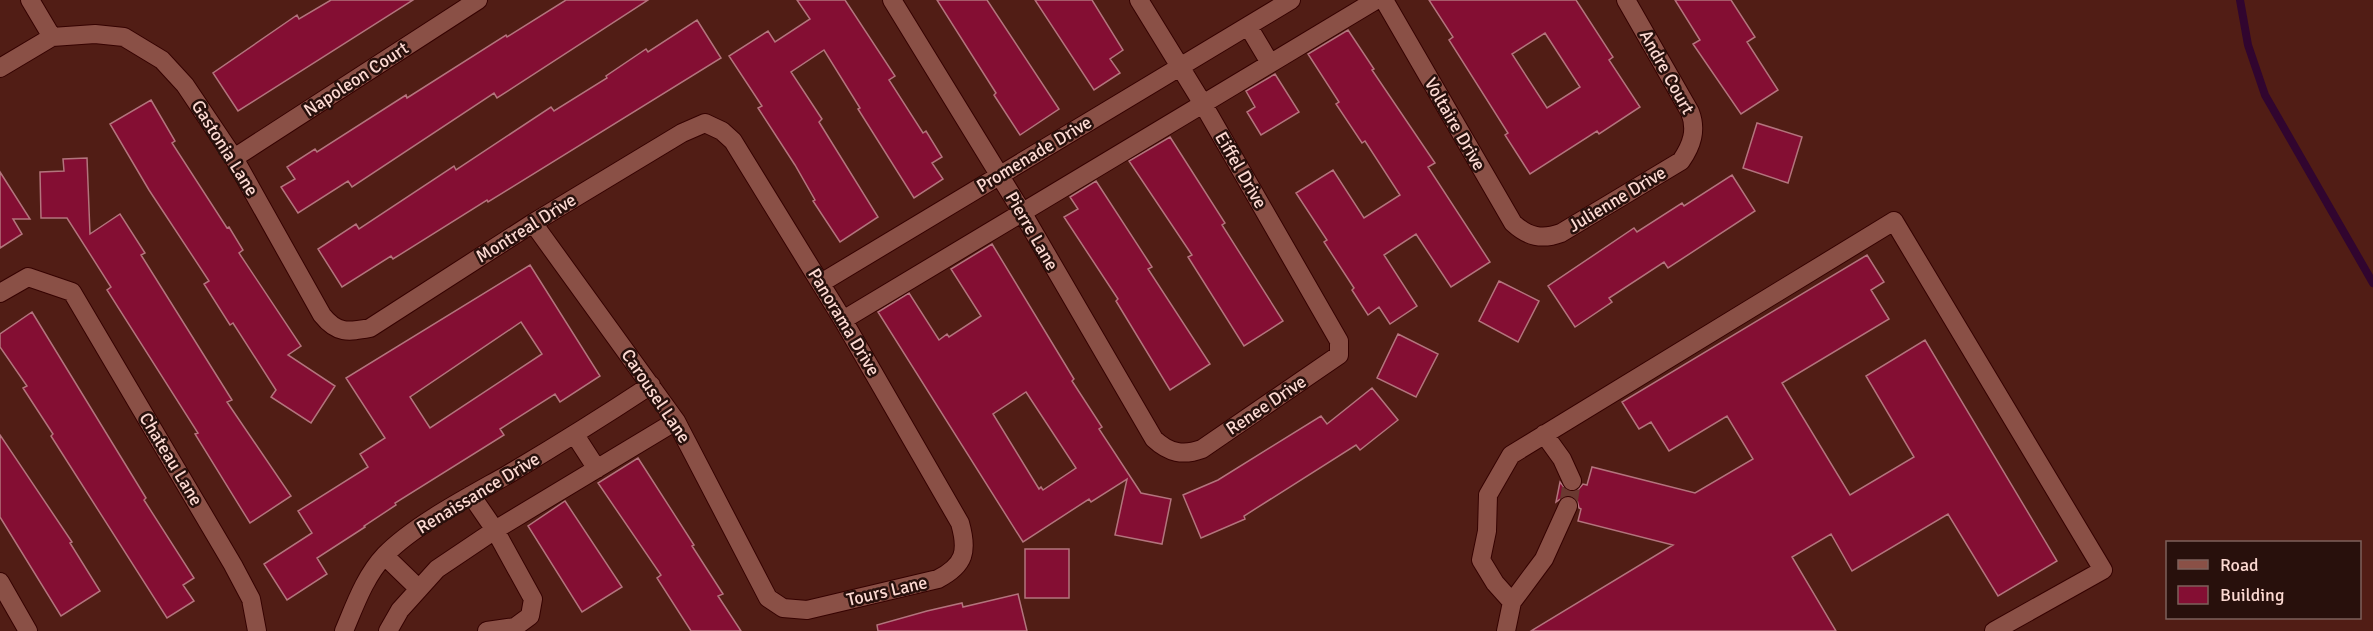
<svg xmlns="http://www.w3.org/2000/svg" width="2373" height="631" font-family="Signika,sans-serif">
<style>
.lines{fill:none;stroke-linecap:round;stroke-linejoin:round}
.stream{stroke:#31052f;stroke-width:8}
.building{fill:#840e33;stroke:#b3747d;stroke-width:1.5;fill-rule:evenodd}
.minor-tunnel{stroke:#6b3931;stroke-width:18;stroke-dasharray:18 9;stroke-linecap:butt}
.minor-casing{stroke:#350200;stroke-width:20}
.minor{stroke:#8a5046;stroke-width:18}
.labels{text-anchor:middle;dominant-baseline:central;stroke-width:5;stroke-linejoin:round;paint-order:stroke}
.street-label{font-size:18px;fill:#fcd9d2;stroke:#28100c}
</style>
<rect width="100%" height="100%" fill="#511d15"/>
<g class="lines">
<path class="stream" d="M 2240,0 L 2248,45 L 2265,95 L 2373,283"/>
</g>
<path class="building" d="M 331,0 L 413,0 L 238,111 L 213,73 L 297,15 L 299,19 Z
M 566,0 L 648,0 L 497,98 L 494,93 L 352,187 L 348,181 L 298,213 L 281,187 L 295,179 L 287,167 L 315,149 L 317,152 L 406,95 L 407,98 L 506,35 L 507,37 Z
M 797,0 L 845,0 L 895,76 L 889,80 L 923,133 L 926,131 L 942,157 L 932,163 L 943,179 L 914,198 L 858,109 L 860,108 L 824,50 L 791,72 L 822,119 L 819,122 L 878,217 L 840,242 L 813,201 L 815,200 L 795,165 L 758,108 L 762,106 L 729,56 L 768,31 L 775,42 L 810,19 Z
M 937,0 L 987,0 L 1059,109 L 1020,135 L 994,95 L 996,93 Z
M 1035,0 L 1092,0 L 1123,50 L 1110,59 L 1120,73 L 1094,90 Z
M 1429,0 L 1576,0 L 1613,57 L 1609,60 L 1640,107 L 1599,134 L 1597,131 L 1530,174 L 1505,135 L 1508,133 L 1449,40 L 1453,37 ZM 1545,33 L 1580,87 L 1547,108 L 1512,54 Z
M 1675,0 L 1731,0 L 1755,37 L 1747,42 L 1778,90 L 1741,114 L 1693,44 L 1700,40 Z
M 697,20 L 721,58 L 488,202 L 487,200 L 393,259 L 391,256 L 342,287 L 318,249 L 356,224 L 359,229 L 454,166 L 456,170 L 551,107 L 554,111 L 607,78 L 606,76 L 646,49 L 648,52 Z
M 1348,30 L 1374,69 L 1372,70 L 1435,163 L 1428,167 L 1490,262 L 1451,287 L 1416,234 L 1384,255 L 1417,306 L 1390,324 L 1379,307 L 1368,315 L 1352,290 L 1354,288 L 1324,242 L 1327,240 L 1296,193 L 1333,170 L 1364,218 L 1400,195 L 1365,141 L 1362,143 L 1336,104 L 1339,102 L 1308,54 Z
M 1275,74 L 1299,112 L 1261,135 L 1247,112 L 1255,107 L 1246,91 Z
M 151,100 L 175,141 L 172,143 L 227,228 L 229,227 L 243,250 L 239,253 L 301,346 L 288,355 L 335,386 L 311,423 L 271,397 L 276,390 L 233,323 L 230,325 L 204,284 L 209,281 L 149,190 L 110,124 Z
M 1757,123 L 1802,137 L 1788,183 L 1743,168 Z
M 1170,137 L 1225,223 L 1222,225 L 1283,321 L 1244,346 L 1188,257 L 1192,255 L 1129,161 Z
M 87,158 L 90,234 L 120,214 L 145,253 L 141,255 L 232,400 L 227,402 L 291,496 L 250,523 L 195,434 L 198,433 L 107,290 L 111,287 L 67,218 L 41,218 L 40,172 L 64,171 L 63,159 Z
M 0,172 L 30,219 L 13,219 L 22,234 L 0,248 Z
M 1732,175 L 1755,211 L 1668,268 L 1664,262 L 1609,298 L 1612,302 L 1575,327 L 1548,286 L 1634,228 L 1637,232 L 1682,203 L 1684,206 Z
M 1096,181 L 1152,267 L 1148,269 L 1210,364 L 1170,390 L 1116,301 L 1118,299 L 1064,217 L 1078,209 L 1070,197 Z
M 992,244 L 1074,379 L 1072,381 L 1102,427 L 1099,429 L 1141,493 L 1171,499 L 1162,544 L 1115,535 L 1127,479 L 1091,502 L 1089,499 L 1023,542 L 878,312 L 909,293 L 939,340 L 947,334 L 949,337 L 981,316 L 951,269 ZM 1026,392 L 1076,468 L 1043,490 L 1041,487 L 1039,489 L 993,414 Z
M 1867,255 L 1884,282 L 1871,290 L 1889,319 L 1782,383 L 1850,495 L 1914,457 L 1866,376 L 1925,340 L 2057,561 L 1998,596 L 1948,514 L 1852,571 L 1831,534 L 1792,557 L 1836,631 L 1531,631 L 1673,545 L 1578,521 L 1581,509 L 1579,508 L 1577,500 L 1573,496 L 1566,495 L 1556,502 L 1560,482 L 1566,490 L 1577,491 L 1583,484 L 1587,485 L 1592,467 L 1695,493 L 1753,459 L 1727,416 L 1669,451 L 1651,422 L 1639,429 L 1622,402 Z
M 530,265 L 600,376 L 560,402 L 555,394 L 500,429 L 504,435 L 395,503 L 396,505 L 364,526 L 365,527 L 317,558 L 327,574 L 287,600 L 264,564 L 312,533 L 298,511 L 368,467 L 360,454 L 385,438 L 346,378 ZM 521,322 L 542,354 L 430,428 L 410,397 Z
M 1499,281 L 1539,301 L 1518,342 L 1479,321 Z
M 32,312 L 146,498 L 144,500 L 194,578 L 183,585 L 194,601 L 167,618 L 51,436 L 53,434 L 23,388 L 27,386 L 0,347 L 0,334 Z
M 1398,334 L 1438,354 L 1416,397 L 1377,378 Z
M 1372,388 L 1398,420 L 1360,450 L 1356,445 L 1244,516 L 1245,519 L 1201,538 L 1183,495 L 1218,480 L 1321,416 L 1327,424 Z
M 0,435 L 72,542 L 70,543 L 100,591 L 61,616 L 0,517 Z
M 638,458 L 694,545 L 692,546 L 723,594 L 718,596 L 741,631 L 691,631 L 657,578 L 661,575 L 598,483 Z
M 565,501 L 622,587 L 582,612 L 528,526 Z
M 1025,549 L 1069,549 L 1069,598 L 1025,598 Z
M 1018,594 L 1027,631 L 878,631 L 877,625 L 927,611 L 962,603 L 963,607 Z"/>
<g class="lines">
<path class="minor-tunnel" d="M 1568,506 L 1572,481"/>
<defs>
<path id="minor" d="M 30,0 L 52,37
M 892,0 L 1022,212 L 1154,439 C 1169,453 1183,456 1202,449 L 1339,355 L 1339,341 L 1203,104 L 1139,0
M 1384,0 L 1513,223 C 1528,237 1542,240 1561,233 L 1681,161 C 1692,145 1697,130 1690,112 L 1626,0
M 1248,26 L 1270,63
M 0,68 L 52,37 L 95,34 L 124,37 L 162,60 L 185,85 L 234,158 L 322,315 C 337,334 348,332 370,328 L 533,223 L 682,133 L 705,123 L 722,131 L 733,141 L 843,320 L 960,523 C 968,551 965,565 938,579 L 807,610 L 783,608 L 768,598 L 676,421 L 533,223
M 234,158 L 478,0
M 821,283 L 1291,0
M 0,293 L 28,277 L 72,292 L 233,565 L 251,599 L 257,631
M 843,320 L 1376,0
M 1544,434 L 1562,459 L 1572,481
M 575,435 L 597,469
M 471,495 L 495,530 L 533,599 L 530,616 L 515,627 L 487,631
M 385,556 L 419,589
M 0,582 L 28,631
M 1512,602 L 1495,583 L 1481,560 L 1487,531 L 1488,495 L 1511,455 L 1894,221 L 2103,570 L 1994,631
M 344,631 C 355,605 365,576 385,555 C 414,525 470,496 507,475 C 556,446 604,416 651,385
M 388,631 L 400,610 L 437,569 L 495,530 L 676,421
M 1506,631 L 1512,602 L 1544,559 L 1568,506"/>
</defs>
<use href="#minor" class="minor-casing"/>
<use href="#minor" class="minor"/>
</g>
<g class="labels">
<g class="street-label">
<text transform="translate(1667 72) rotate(61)">Andre Court</text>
<text transform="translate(356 79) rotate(-33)">Napoleon Court</text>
<text transform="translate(1455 124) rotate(60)">Voltaire Drive</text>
<text transform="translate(225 148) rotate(58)">Gastonia Lane</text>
<text transform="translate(1034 154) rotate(-31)">Promenade Drive</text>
<text transform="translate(1241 170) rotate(60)">Eiffel Drive</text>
<text transform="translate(1617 199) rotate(-31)">Julienne Drive</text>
<text transform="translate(526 228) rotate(-32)">Montreal Drive</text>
<text transform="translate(1032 231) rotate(60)">Pierre Lane</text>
<text transform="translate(844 322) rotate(59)">Panorama Drive</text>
<text transform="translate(656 396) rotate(56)">Carousel Lane</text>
<text transform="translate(1266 405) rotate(-34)">Renee Drive</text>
<text transform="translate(171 459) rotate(59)">Chateau Lane</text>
<text transform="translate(478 493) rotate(-31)">Renaissance Drive</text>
<text transform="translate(887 591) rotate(-13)">Tours Lane</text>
</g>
</g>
<rect x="2166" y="541" width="195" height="78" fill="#28100c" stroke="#7d605b" stroke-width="1.5"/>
<rect x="2178" y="560" width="30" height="9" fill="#8a5046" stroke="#7d605b" stroke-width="1.5"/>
<text x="2220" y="571" font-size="18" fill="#fcd9d2">Road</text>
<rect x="2178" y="586" width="30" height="18" fill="#840e33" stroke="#7d605b" stroke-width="1.5"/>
<text x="2220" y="601" font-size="18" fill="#fcd9d2">Building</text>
</svg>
